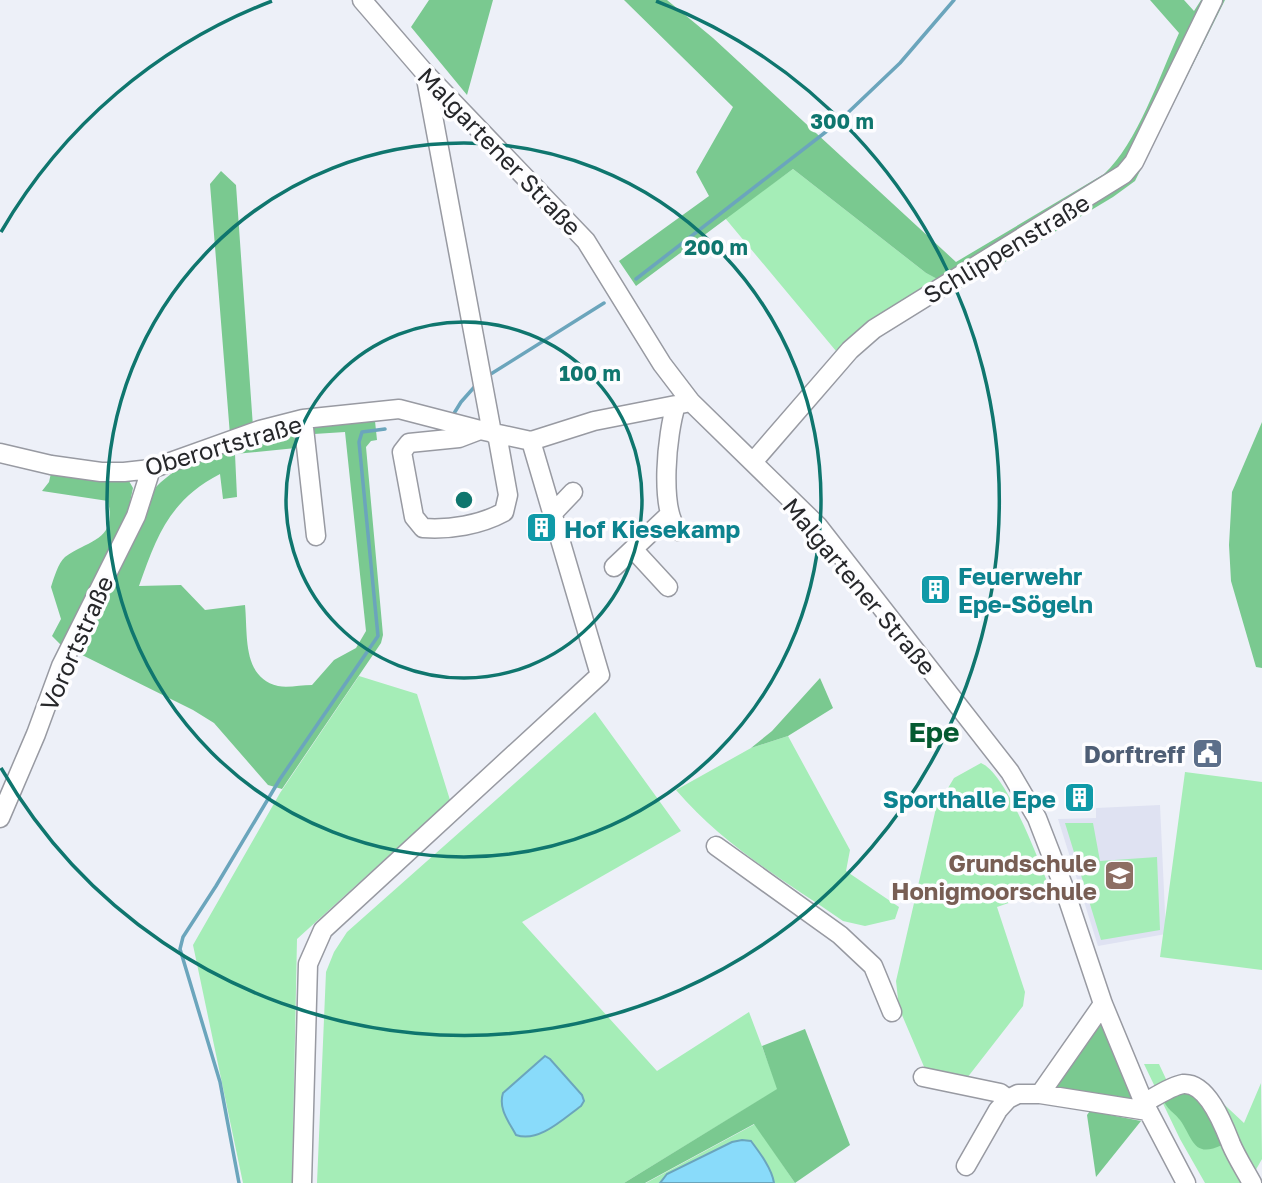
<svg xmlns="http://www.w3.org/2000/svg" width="1262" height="1183" font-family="'Golos Text',sans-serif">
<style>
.built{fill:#dfe2f2}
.green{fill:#a5edb7}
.forest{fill:#7ac990}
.water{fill:#89dbfa;stroke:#6ba5bc;stroke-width:2}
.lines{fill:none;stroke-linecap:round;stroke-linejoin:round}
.stream{stroke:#6ba5bc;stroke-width:3.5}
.minor-casing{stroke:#989aa2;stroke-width:21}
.minor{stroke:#fff;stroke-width:18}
.ring{fill:none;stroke:#0f766e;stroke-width:3.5}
.labels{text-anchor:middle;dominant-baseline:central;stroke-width:7;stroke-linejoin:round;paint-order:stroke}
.street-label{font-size:24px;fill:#26272a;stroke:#fdfdff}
.culture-label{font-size:24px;font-weight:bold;fill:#0d838f;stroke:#fdfdff;text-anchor:start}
.service-label{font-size:24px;font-weight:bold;fill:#4e5e75;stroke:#fdfdff;text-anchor:end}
.education-label{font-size:24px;font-weight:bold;fill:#785e54;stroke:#fdfdff;text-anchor:end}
.quarter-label{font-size:28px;font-weight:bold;fill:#055a31;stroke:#fdfdff}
.centre{fill:#0f766e;stroke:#fdfdff;stroke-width:3.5}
.ring-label{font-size:21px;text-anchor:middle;font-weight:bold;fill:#0f766e;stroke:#fdfdff;stroke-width:7;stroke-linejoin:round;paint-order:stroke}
</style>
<rect width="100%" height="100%" fill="#edf0f8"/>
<path class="built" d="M 1160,805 L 1166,934 L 1098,946 L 1058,819 L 1096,818 L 1096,808 Z"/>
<path class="green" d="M 793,169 L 926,273 L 938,279 L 862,326 L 836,351 L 725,218 Z
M 359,676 L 417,694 L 450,800 L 297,939 L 292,1183 L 243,1183 L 193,945 L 280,793 Z
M 595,712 L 681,831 L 522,922 L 657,1071 L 749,1012 L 778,1089 L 624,1183 L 317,1183 L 326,972 L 334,952 L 347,932 Z
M 788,736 L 850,850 L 846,871 L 899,907 L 895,919 L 865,926 L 843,921 C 782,879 724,846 676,790 L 751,748 Z
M 981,763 C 1007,774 1039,861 1050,889 L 997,907 L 1025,992 L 1023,1006 L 967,1078 L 925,1069 L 899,1008 L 896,981 L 936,808 L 954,778 Z
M 1185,772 L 1262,782 L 1262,970 L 1160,957 Z
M 1065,823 L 1093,823 L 1100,861 L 1157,857 L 1160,930 L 1101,940 Z
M 1144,1064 L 1159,1064 L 1166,1079 L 1193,1079 L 1199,1081 L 1244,1123 L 1261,1083 L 1262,1159 L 1254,1173 L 1258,1183 L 1205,1183 L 1180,1139 Z
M 755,1124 L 795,1183 L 774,1183 C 772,1169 760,1153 751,1142 L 742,1140 L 732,1142 L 667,1174 L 660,1183 L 646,1183 Z"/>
<path class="forest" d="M 429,0 L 493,0 L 467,95 L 411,27 Z
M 624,0 L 667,0 L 713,38 L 956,262 L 1104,174 C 1137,144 1160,75 1179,33 L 1150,0 L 1184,0 L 1194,11 L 1201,0 L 1225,0 L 1135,181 L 1113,197 L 958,290 L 926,273 L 793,169 L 636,286 L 619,261 L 709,196 L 696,172 L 733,107 Z
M 221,171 L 236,185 L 253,427 L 230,435 L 210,184 Z
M 375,421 L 377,440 L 371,441 L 366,447 L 383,635 L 381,643 L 282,789 L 268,785 L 214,723 L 193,710 L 76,652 L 156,487 C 190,453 247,437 294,431 L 296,448 L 235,454 L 237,497 L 223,499 L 220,474 C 170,500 157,535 139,586 L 181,585 L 205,610 L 245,605 C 248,636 242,677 278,686 C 288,688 301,685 312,685 L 334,660 L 356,648 L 366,631 L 345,432 L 314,434 L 313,426 Z
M 1262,422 L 1262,668 L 1256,667 L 1231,581 L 1229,545 L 1232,492 Z
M 51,473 L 129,481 L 133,488 L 127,517 L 64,648 L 52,636 L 61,619 L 51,587 C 54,578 58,563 65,557 C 90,539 117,541 108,501 L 42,491 L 49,482 Z
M 820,678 L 833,708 L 788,736 L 751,748 L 772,731 Z
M 1102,1019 L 1134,1102 L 1050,1090 Z
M 805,1029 L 850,1145 L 795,1183 L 754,1124 L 645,1183 L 624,1183 L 777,1089 L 762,1046 Z
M 1187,1087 L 1219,1122 L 1222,1145 C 1193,1159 1193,1138 1180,1120 C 1173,1111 1169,1112 1162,1098 Z
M 1090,1111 L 1141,1121 L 1096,1177 L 1087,1115 Z"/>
<path class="water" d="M 545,1056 L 550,1059 L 582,1095 L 584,1101 L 581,1106 C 563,1119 539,1143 516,1135 C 509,1122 498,1109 503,1093 Z
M 742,1140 L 751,1141 C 760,1153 772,1169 774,1183 L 660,1183 L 667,1174 L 732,1142 Z"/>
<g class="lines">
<path class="stream" d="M 636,279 L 836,124 L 900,63 L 954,0
M 486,377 L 604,303
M 453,415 L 461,402 L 477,384
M 239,1183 L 220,1082 L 180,949 L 183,937 L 216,886 L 280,779 L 378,636 L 359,442 L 362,432 L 385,429"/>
<defs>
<path id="minor" d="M 362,0 L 425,73 L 586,241 L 662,364 L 691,402 L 818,526 L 1010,772 L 1037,818 L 1063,885 L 1103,1004 L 1144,1103 L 1186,1183
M 425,73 L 492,433
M 676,405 C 667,433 659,508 678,531
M 303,419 L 316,536
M 480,430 L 459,438 L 409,443 L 402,452 L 414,517 L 423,528 C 450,530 480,525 504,512 L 508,495 L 497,434
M 0,453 L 51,465 L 101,472 L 124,472 L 151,469 L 260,430 L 303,419 L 399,409 L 480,430 L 531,441 L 594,421 L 691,402
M 753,462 L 850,350 L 874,329 L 1124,174 L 1134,162 L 1213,0
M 553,513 L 573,492
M 633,549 L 668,587
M 614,567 L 670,514
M 0,818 L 36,734 L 61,666 L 136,516 L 151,469
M 716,846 L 840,935 L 873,966 L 892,1012
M 923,1077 L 1000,1093 L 1008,1099 L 1018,1094 L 1040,1094 L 1148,1111
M 1040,1094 L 1103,1004
M 1144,1103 C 1155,1097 1171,1086 1183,1084 C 1208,1082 1224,1126 1231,1144 C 1237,1158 1245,1170 1252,1183
M 966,1166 L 998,1110 L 1008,1099
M 302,1183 L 308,964 L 323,930 L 600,675 L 531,441"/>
</defs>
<use href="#minor" class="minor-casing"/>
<use href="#minor" class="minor"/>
</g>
<g class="ring">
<circle cx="464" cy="500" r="178"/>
<circle cx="464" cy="500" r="357"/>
<path d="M1 232A535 535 0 0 1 272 1M656 1A535 535 0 1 1 1 768"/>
</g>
<defs>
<symbol id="building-square" viewBox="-11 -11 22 22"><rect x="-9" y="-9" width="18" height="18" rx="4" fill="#0f9aa8" stroke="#fdfdff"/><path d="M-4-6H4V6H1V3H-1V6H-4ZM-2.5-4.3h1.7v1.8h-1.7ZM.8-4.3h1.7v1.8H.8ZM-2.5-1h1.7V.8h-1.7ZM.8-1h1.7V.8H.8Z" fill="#fff"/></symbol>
<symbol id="civic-square" viewBox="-11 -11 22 22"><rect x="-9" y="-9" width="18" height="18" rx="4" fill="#5c6f8a" stroke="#fdfdff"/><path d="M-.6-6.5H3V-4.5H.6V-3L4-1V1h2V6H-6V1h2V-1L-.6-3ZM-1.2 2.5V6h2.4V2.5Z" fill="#fff"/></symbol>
<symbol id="school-square" viewBox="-11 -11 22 22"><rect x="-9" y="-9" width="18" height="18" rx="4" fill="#8d6e63" stroke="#fdfdff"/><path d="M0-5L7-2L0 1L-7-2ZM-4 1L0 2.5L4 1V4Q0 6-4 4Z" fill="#fff"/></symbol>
</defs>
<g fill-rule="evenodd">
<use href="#building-square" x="524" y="510" width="35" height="35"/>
<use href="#building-square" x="918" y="572" width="35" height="35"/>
<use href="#civic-square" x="1190" y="736" width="35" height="35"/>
<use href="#building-square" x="1062" y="780" width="35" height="35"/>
<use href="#school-square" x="1102" y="858" width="35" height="35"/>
</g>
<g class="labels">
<g class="street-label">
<text transform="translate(500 151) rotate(46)">Malgartener Straße</text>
<text transform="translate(1006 248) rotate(-31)">Schlippenstraße</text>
<text transform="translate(223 445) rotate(-16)">Oberortstraße</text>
<text transform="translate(860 586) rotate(50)">Malgartener Straße</text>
<text transform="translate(76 643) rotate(-66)">Vorortstraße</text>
</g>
<g class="culture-label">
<text x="564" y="528">Hof Kiesekamp</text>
<text x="958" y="575">Feuerwehr<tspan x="958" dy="28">Epe-Sögeln</tspan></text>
<text x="1056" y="798" text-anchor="end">Sporthalle Epe</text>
</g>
<g class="service-label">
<text x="1185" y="753">Dorftreff</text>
</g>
<g class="education-label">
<text x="1097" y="862">Grundschule<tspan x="1097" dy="28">Honigmoorschule</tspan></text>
</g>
<g class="quarter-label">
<text x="934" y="731">Epe</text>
</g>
</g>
<circle cx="464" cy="500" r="10" class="centre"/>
<g class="ring-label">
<text x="842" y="129">300 m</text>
<text x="716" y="255">200 m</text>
<text x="590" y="381">100 m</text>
</g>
</svg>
